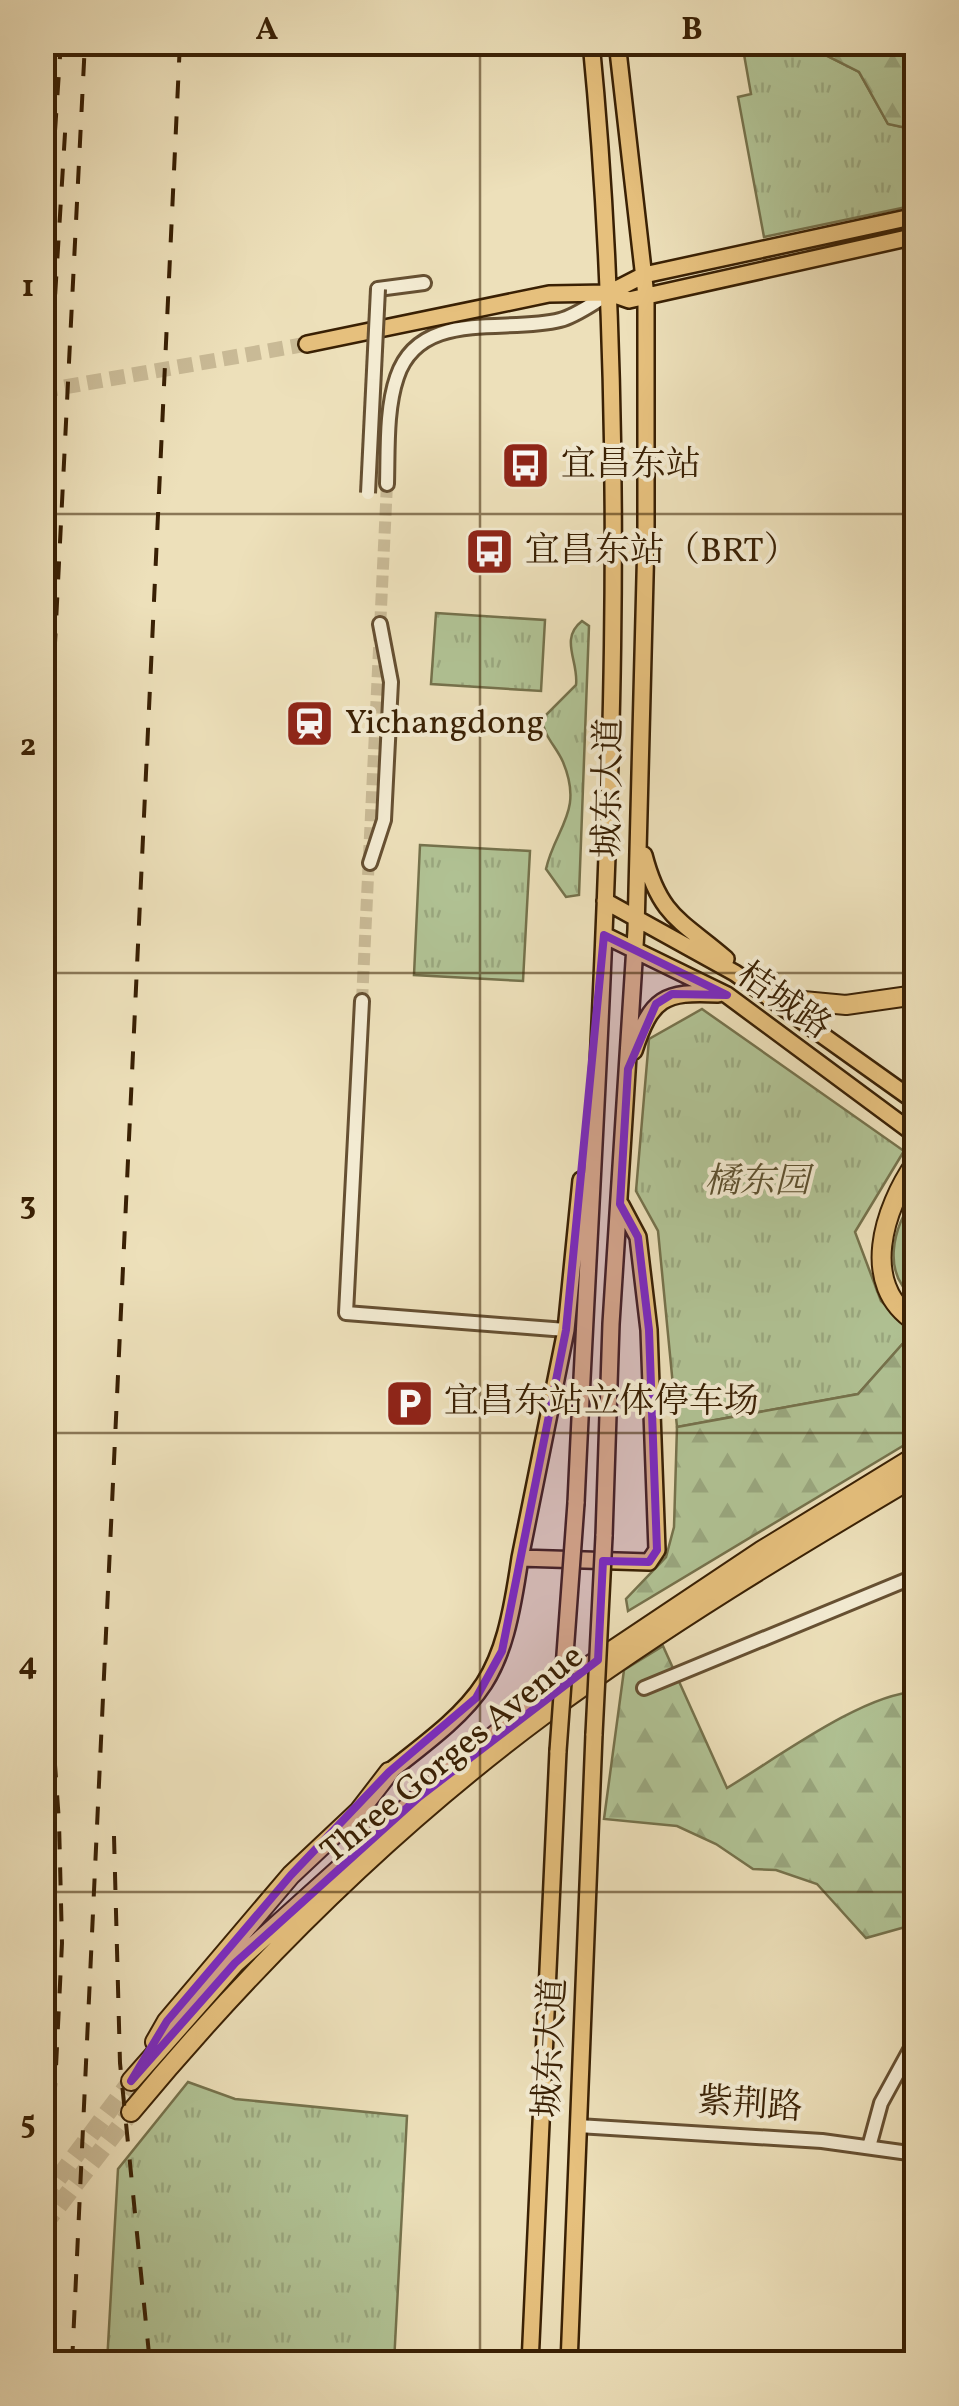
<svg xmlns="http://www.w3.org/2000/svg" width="959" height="2406" font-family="Vollkorn,'Noto Serif SC',serif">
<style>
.grass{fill:url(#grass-tufts);stroke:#75724c;stroke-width:2.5}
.forest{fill:url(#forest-firs);stroke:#75724c;stroke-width:2.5}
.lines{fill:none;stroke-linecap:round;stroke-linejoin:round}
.minor-tunnel{stroke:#c9ba96;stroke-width:12;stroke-dasharray:12 6;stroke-linecap:butt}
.major-tunnel{stroke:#c9ba96;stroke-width:15;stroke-dasharray:15 8;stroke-linecap:butt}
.highway-tunnel{stroke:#c9ba96;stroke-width:18;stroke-dasharray:18 9;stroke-linecap:butt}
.minor-casing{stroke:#665032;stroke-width:18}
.major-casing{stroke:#392004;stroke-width:20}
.highway-casing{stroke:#392004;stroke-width:22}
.minor{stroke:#f3ebd2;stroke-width:12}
.major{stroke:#e6c07d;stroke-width:15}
.highway{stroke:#e6c07d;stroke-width:18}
.rail{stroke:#392004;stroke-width:4;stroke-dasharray:18 18;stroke-linecap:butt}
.minor-bridge-casing{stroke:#665032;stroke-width:18;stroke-linecap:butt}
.major-bridge-casing{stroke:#392004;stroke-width:20;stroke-linecap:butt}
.minor-bridge{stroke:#f3ebd2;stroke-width:12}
.major-bridge{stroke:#e6c07d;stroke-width:15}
.marked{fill:#7b2cbf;fill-opacity:0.2;stroke:#7b2cbf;stroke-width:8;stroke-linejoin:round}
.grid{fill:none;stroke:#392004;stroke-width:2.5;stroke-opacity:0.55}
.labels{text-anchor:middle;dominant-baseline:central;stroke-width:8;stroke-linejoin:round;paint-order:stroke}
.poi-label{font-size:35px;fill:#392004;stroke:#f3ebd2;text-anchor:start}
.street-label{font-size:35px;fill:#392004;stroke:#f3ebd2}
.park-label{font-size:35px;font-style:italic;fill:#5d5130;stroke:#f3ebd2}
.neatline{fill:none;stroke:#392004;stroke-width:4}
.grid-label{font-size:32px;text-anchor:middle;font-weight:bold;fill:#392004}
</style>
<defs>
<pattern id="grass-tufts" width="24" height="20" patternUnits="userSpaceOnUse" patternTransform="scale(2.5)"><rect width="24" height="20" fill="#b1c395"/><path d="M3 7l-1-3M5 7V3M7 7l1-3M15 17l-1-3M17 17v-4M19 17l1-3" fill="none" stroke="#99a77f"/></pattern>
<pattern id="forest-firs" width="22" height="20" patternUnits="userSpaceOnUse" patternTransform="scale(2.5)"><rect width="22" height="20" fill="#b1c395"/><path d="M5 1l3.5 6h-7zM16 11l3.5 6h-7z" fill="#99a77f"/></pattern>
</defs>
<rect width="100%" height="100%" fill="#ede0ba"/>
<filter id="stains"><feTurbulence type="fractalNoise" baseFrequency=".002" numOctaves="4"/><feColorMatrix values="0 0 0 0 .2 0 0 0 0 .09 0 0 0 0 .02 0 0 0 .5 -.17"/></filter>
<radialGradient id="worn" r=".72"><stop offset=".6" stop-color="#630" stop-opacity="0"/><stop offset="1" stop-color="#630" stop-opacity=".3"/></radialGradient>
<path class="grass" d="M 742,43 L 762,43 L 796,55 L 796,43 L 801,43 L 859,72 L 888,124 L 916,130 L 916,205 L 764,237 L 738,97 L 751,94 Z
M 436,613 L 545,620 L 541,691 L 431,684 Z
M 582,621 L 589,626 L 579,895 L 566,897 L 546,869 C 555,828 584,812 563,762 C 556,746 544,737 542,719 L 576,685 C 579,661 559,639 582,621 Z
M 420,845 L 530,851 L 523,981 L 414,975 Z
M 702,1009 L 904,1151 L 855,1232 L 881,1301 L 914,1331 L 858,1394 L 677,1427 L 658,1231 L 636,1191 L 649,1039 Z
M 916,1196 L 916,1299 C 880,1274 893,1226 916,1196 Z
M 188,2082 L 235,2099 L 407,2116 L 394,2363 L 107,2363 L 118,2169 Z"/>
<path class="forest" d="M 802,43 L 916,43 L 916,130 L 888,124 L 859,72 Z
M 914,1331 L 916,1332 L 916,1438 L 628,1611 L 626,1599 L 666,1557 L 674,1527 L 677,1427 L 858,1394 Z
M 663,1646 L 727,1788 C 774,1760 864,1693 916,1692 L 916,1924 L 866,1938 L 817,1884 L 776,1870 L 753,1869 L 716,1844 L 677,1826 L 604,1819 L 624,1670 Z"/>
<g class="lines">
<path class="minor-tunnel" d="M 362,1001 L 387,484"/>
<path class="major-tunnel" d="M 42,391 L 307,344"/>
<path class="highway-tunnel" d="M 42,2200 L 131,2081
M 42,2227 L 131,2112"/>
<defs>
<path id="minor" d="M 378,289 L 424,283
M 387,484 C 388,449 386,409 397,377 C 420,308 506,334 560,320 C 576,316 593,303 607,295
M 370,863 L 384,820 L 391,682 L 380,624
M 362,1001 L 346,1313 L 566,1330
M 644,1688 L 916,1576
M 578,2126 L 822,2141 L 916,2154
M 869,2147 L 881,2103 L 916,2039"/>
<path id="major" d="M 609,293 L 644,275 L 916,216
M 307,344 L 549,294 L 609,293 L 629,300 L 916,236
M 644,855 C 660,917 682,921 726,959
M 605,901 L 735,973 L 916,1102
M 604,935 L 727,995 L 916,1135
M 634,1051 C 651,998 664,991 718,994
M 581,1180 L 566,1330 L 520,1558 L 649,1562 L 657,1550 L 649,1330 L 638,1237 L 621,1205
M 576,1503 C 598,1017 639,528 591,42
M 604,1536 L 611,1324 L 636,930 L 646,538 L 646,296 L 617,42
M 389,1772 C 486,1697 502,1682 520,1558
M 530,2364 L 558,1751
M 569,2364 L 594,1734"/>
<path id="highway" d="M 771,998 L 846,1005 L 916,995
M 916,1162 C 884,1208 858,1285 916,1322
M 155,2042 L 167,2021 L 291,1875 L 359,1811 L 389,1772
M 131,2081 L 235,1963 L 419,1797 L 538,1700 L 761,1551 L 916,1456
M 131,2112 C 253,1965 391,1828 546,1713 C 664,1626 791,1550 916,1476"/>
</defs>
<use href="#minor" class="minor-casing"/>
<use href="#major" class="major-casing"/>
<use href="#highway" class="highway-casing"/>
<use href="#minor" class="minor"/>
<use href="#major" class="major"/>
<use href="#highway" class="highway"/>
<path class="rail" d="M 55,131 L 61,42
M 42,510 L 66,117
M 42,903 L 85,42
M 42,1580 L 59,1822 L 62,1943 L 42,2356
M 114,1836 L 120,2063 L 150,2364
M 72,2364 L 180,42"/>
<defs>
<path id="minor-bridge" d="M 368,493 L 378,289"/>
<path id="major-bridge" d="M 594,1734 L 604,1536
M 558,1751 L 576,1503"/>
</defs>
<use href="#minor-bridge" class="minor-bridge-casing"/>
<use href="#major-bridge" class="major-bridge-casing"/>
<use href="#minor-bridge" class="minor-bridge"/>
<use href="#major-bridge" class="major-bridge"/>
</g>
<path class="marked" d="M 604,935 L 727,995 L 672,994 L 656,1004 L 628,1069 L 620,1204 L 638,1237 L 649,1330 L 657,1550 L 649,1562 L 603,1561 L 598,1660 L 419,1797 L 235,1963 L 131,2081 L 167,2021 L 291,1875 L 389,1772 L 476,1698 L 502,1651 L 566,1330 Z"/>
<path class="grid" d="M 480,42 L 480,2364M 42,514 L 916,514M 42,973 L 916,973M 42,1433 L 916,1433M 42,1892 L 916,1892"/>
<defs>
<symbol id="bus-square" viewBox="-11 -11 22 22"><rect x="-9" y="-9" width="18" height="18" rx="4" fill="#8f2418" stroke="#f3ebd2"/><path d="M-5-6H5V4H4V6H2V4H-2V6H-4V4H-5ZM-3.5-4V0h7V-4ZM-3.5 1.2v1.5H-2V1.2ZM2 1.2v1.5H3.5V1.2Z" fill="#fff"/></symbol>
<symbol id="station-square" viewBox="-11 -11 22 22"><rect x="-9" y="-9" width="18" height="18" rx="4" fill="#8f2418" stroke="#f3ebd2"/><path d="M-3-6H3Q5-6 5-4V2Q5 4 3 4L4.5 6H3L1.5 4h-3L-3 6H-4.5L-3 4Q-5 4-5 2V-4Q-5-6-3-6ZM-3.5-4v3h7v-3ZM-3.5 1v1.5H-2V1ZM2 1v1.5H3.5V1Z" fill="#fff"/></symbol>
<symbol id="parking-square" viewBox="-11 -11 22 22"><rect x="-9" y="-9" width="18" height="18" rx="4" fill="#8f2418" stroke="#f3ebd2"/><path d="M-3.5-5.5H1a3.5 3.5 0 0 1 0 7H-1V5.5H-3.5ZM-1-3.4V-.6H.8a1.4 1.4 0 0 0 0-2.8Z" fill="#fff"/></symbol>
</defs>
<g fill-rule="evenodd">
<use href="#bus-square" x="498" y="438" width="55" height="55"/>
<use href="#bus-square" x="462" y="524" width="55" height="55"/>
<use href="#station-square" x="282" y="696" width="55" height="55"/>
<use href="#parking-square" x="382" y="1376" width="55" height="55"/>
</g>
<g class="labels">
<g class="poi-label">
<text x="561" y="466">宜昌东站</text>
<text x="525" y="552">宜昌东站（BRT）</text>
<text x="345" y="724">Yichangdong</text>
<text x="444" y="1403">宜昌东站立体停车场</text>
</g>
<g class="street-label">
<text transform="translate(610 788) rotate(-89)">城东大道</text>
<text transform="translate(783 1002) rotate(35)">桔城路</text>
<text transform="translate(453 1755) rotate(-39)">Three Gorges Avenue</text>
<text transform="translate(552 2048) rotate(-87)">城东大道</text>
<text transform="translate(750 2106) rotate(4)">紫荆路</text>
</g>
<g class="park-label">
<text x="757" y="1183">橘东园</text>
</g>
</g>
<rect width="959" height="2406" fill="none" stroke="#ede0ba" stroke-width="110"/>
<rect x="55" y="55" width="849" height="2296" class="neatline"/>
<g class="grid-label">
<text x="267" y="39">A</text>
<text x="692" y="39">B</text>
<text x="28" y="296">1</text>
<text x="28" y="755">2</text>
<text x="28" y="1214">3</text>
<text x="28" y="1674">4</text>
<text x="28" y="2133">5</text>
</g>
<rect width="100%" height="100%" filter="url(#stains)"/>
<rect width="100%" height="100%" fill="url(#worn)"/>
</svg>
